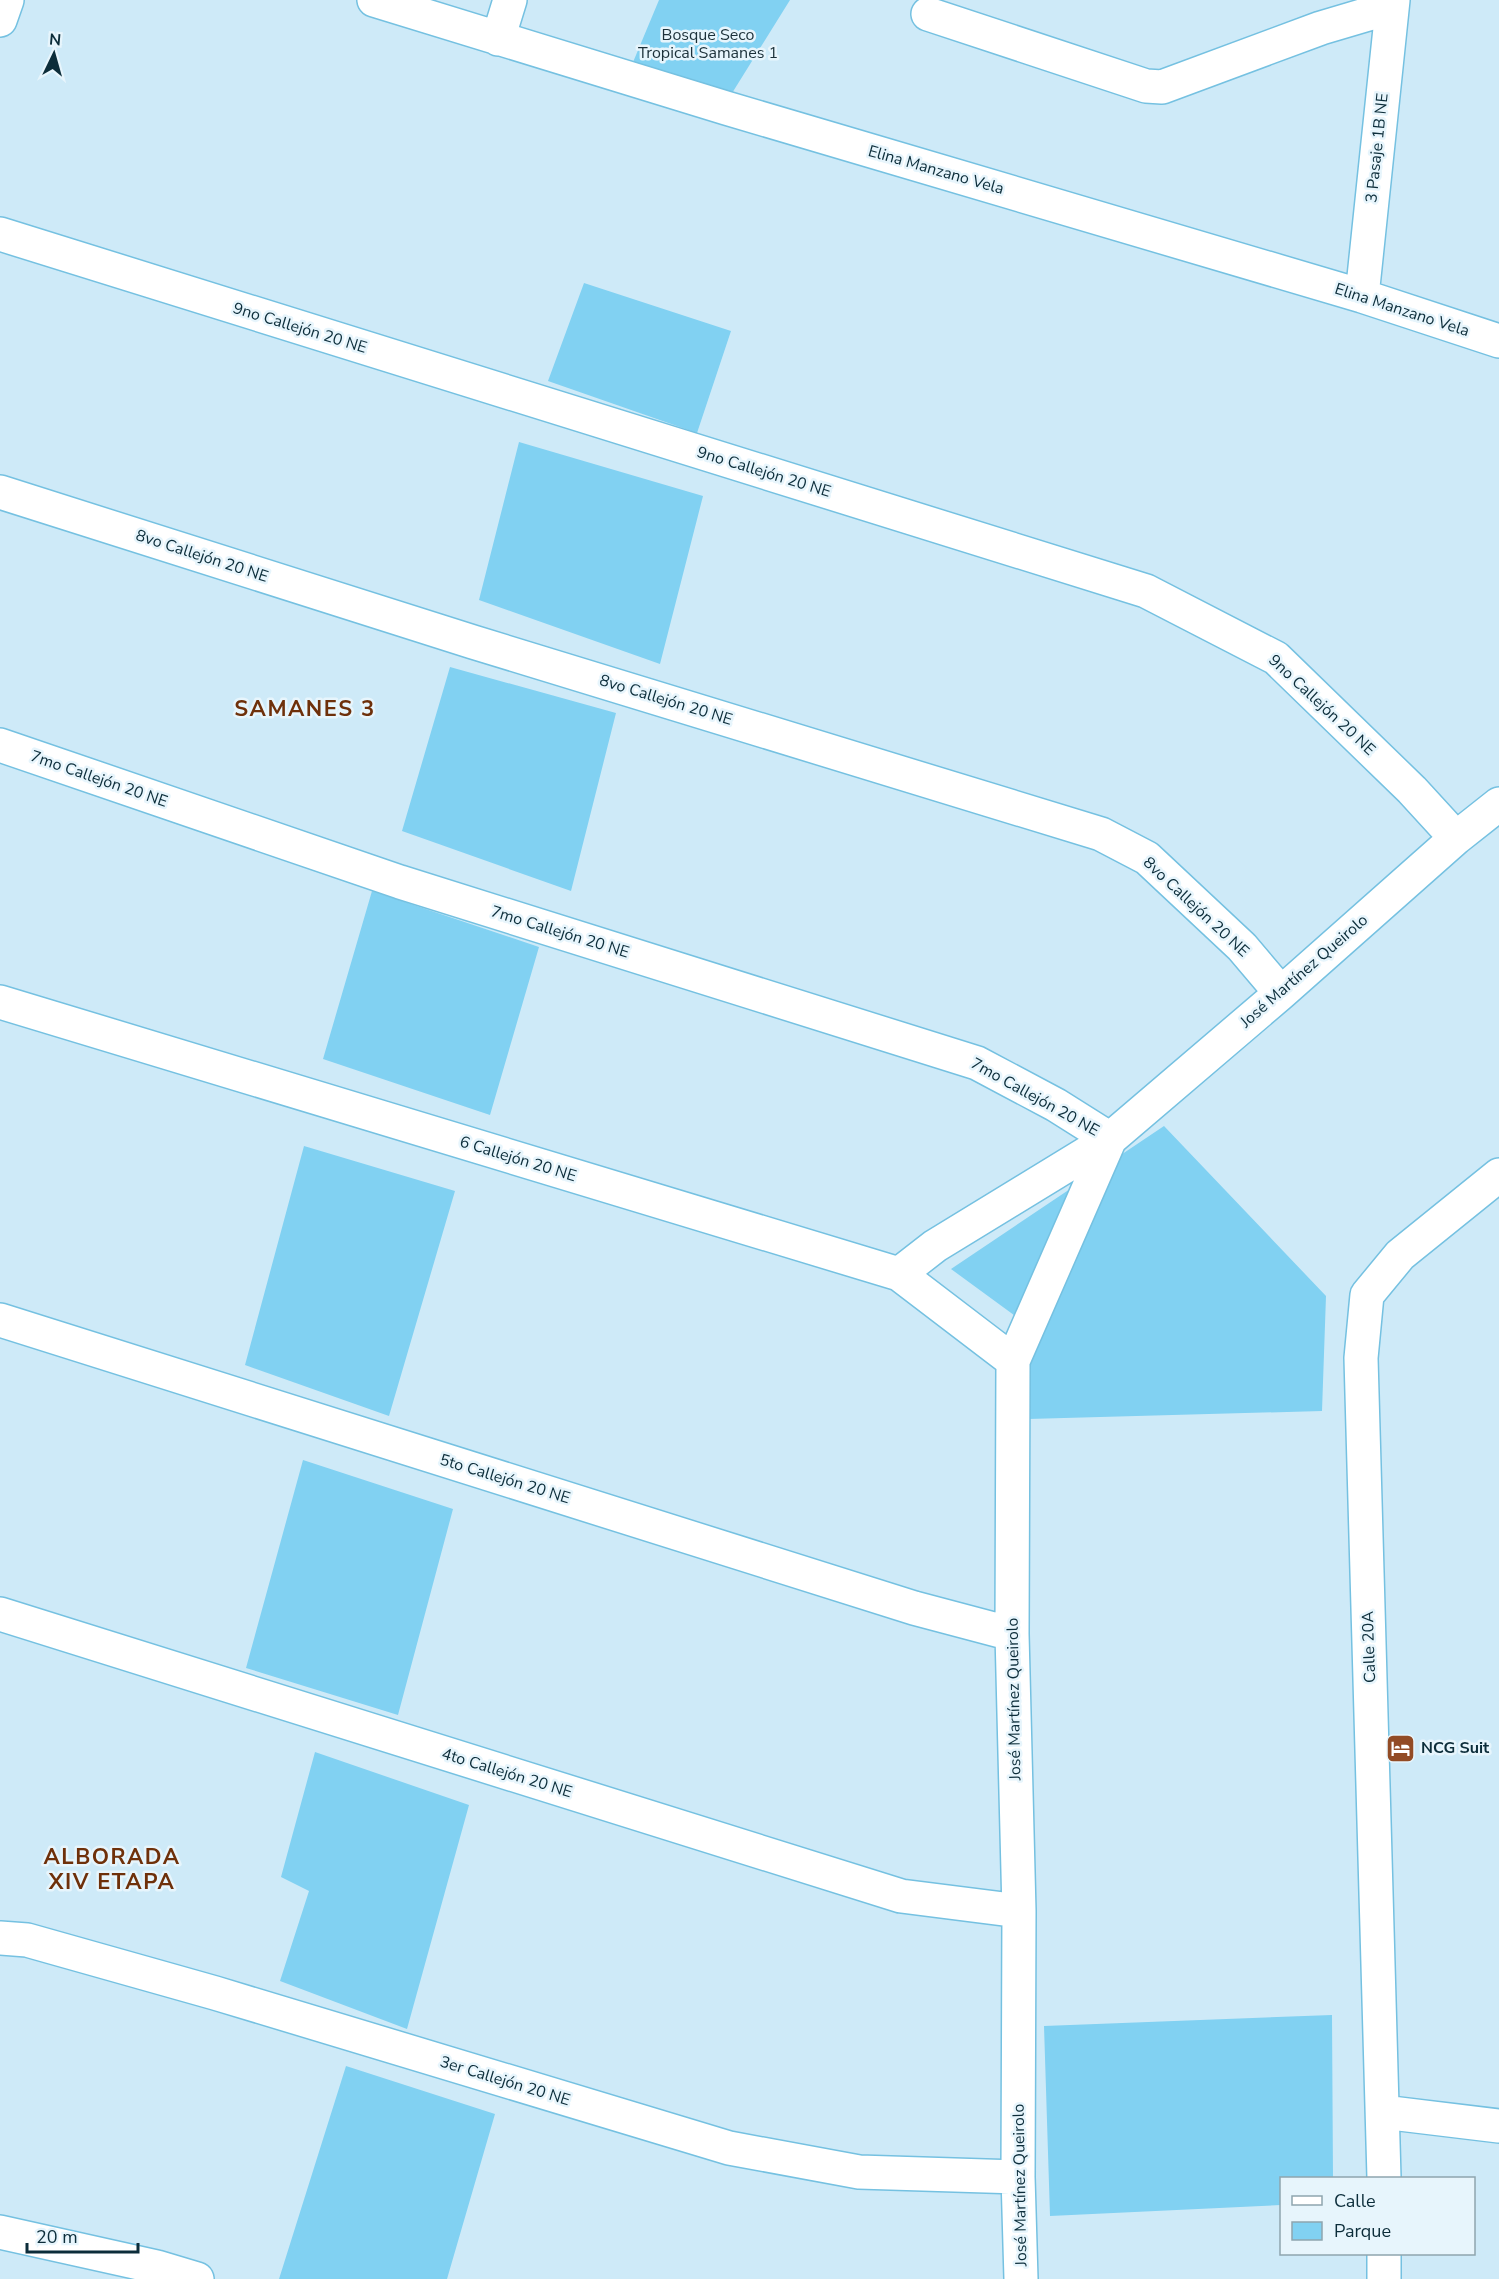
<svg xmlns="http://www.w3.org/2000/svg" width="1499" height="2279" font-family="'Nunito Sans',sans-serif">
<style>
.green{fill:#81d1f2}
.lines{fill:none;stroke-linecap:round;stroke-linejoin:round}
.minor-casing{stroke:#75c1e1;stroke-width:36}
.minor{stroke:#fff;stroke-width:33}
.labels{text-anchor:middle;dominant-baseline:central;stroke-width:5;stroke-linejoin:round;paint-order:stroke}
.park-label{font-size:16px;fill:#1b3039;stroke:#e7f5fc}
.street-label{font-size:16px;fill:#0c2d3a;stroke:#e7f5fc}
.poi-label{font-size:16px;font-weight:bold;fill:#0c2d3a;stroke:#e7f5fc;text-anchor:start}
.district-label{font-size:22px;font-weight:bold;letter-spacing:1.5px;fill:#6e300a;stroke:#e7f5fc}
</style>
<rect width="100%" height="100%" fill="#ceeaf8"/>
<path class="green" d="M 659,0 L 790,0 L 729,98 L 631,67 Z
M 584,283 L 731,331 L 697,433 L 548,381 Z
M 519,442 L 703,496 L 660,664 L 479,600 Z
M 450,667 L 616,713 L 571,891 L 402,831 Z
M 372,891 L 539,947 L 490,1115 L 323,1059 Z
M 1164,1126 L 1326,1296 L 1322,1411 L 1028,1419 L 1029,1326 L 951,1269 Z
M 304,1146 L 455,1191 L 389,1416 L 245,1365 Z
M 303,1460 L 453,1509 L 398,1715 L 246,1668 Z
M 315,1752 L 469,1805 L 407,2029 L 280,1981 L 309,1891 L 281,1877 Z
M 1332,2015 L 1333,2178 L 1282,2178 L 1281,2205 L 1050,2216 L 1044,2026 Z
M 346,2066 L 495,2114 L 447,2279 L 279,2279 Z"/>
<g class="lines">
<defs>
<path id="minor" d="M 374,0 L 726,108 L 1362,296 L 1499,341
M 928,14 L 1146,86 L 1162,87 L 1321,28 L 1392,7
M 0,20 L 7,0
M 498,39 L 510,0
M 0,234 L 1146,591 L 1276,658 L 1412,790 L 1456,838
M 1362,296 L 1393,0
M 0,492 L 473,642 L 1101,834 L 1147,858 L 1242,947 L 1281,993
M 0,745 L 400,882 L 977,1063 L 1056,1105 L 1110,1139 L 1013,1361 L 1012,1634 L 1019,1911 L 1018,2177 L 1021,2279
M 0,1002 L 899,1274 L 1013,1361
M 899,1274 L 935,1246 L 1110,1139 L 1281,993 L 1456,838 L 1499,804
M 0,1320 L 914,1608 L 1012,1634
M 0,1614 L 901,1896 L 1019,1911
M 0,1938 L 27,1940 L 215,1993 L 729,2148 L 859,2172 L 1018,2177
M 1383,2112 L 1499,2126
M 1384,2178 L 1361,1358 L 1367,1295 L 1400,1255 L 1499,1175
M 0,2232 L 157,2267 L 197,2279
M 1384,2254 L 1384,2279"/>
</defs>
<use href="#minor" class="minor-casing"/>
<use href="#minor" class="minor"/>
</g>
<defs>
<symbol id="hotel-square" viewBox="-11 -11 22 22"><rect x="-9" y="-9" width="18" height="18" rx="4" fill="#924b25" stroke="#e7f5fc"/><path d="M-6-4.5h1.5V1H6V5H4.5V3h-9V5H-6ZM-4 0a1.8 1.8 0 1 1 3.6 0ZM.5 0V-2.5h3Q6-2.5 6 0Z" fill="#fff"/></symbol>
</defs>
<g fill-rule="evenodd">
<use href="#hotel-square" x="1384" y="1732" width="33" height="33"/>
</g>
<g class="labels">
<g class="park-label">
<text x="708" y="35">Bosque Seco<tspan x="708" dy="18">Tropical Samanes 1</tspan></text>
</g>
<g class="street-label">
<text transform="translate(1377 148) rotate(-84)">3 Pasaje 1B NE</text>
<text transform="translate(936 170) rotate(16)">Elina Manzano Vela</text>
<text transform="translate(1402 310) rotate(18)">Elina Manzano Vela</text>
<text transform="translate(300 328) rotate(17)">9no Callejón 20 NE</text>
<text transform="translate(764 472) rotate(17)">9no Callejón 20 NE</text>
<text transform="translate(202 556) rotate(18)">8vo Callejón 20 NE</text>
<text transform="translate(666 700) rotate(17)">8vo Callejón 20 NE</text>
<text transform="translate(1322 705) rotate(43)">9no Callejón 20 NE</text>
<text transform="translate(99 779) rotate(19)">7mo Callejón 20 NE</text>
<text transform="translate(1196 907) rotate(43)">8vo Callejón 20 NE</text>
<text transform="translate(560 932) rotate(17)">7mo Callejón 20 NE</text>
<text transform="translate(1304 971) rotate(-41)">José Martínez Queirolo</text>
<text transform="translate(1035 1097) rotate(29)">7mo Callejón 20 NE</text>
<text transform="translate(518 1159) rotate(17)">6 Callejón 20 NE</text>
<text transform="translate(505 1479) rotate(17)">5to Callejón 20 NE</text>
<text transform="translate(1369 1647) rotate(-92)">Calle 20A</text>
<text transform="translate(1014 1699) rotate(-91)">José Martínez Queirolo</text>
<text transform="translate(507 1773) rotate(17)">4to Callejón 20 NE</text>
<text transform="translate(505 2081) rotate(17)">3er Callejón 20 NE</text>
<text transform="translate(1020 2185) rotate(-91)">José Martínez Queirolo</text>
</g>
<g class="poi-label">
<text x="1421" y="1748">NCG Suit</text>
</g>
<g class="district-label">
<text x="305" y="709">SAMANES 3</text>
<text x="112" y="1857">ALBORADA<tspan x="112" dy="25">XIV ETAPA</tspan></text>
</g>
</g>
<rect x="1280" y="2177" width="195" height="78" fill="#e7f5fc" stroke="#8fa5ae" stroke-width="1.5"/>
<rect x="1292" y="2196" width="30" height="9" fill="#ffffff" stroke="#8fa5ae" stroke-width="1.5"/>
<text x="1334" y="2207" font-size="18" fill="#0c2d3a">Calle</text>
<rect x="1292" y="2222" width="30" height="18" fill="#81d1f2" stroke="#8fa5ae" stroke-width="1.5"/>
<text x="1334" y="2237" font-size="18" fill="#0c2d3a">Parque</text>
<g transform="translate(54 54) rotate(5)" stroke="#e7f5fc" stroke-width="4.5" paint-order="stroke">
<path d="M0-4.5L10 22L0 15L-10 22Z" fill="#0c2d3a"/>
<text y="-9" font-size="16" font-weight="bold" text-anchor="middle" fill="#0c2d3a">N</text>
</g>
<path d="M27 2243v9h111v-9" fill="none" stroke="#0c2d3a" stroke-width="3"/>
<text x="36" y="2243" font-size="18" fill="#0c2d3a" stroke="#e7f5fc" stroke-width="4.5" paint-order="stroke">20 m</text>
</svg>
